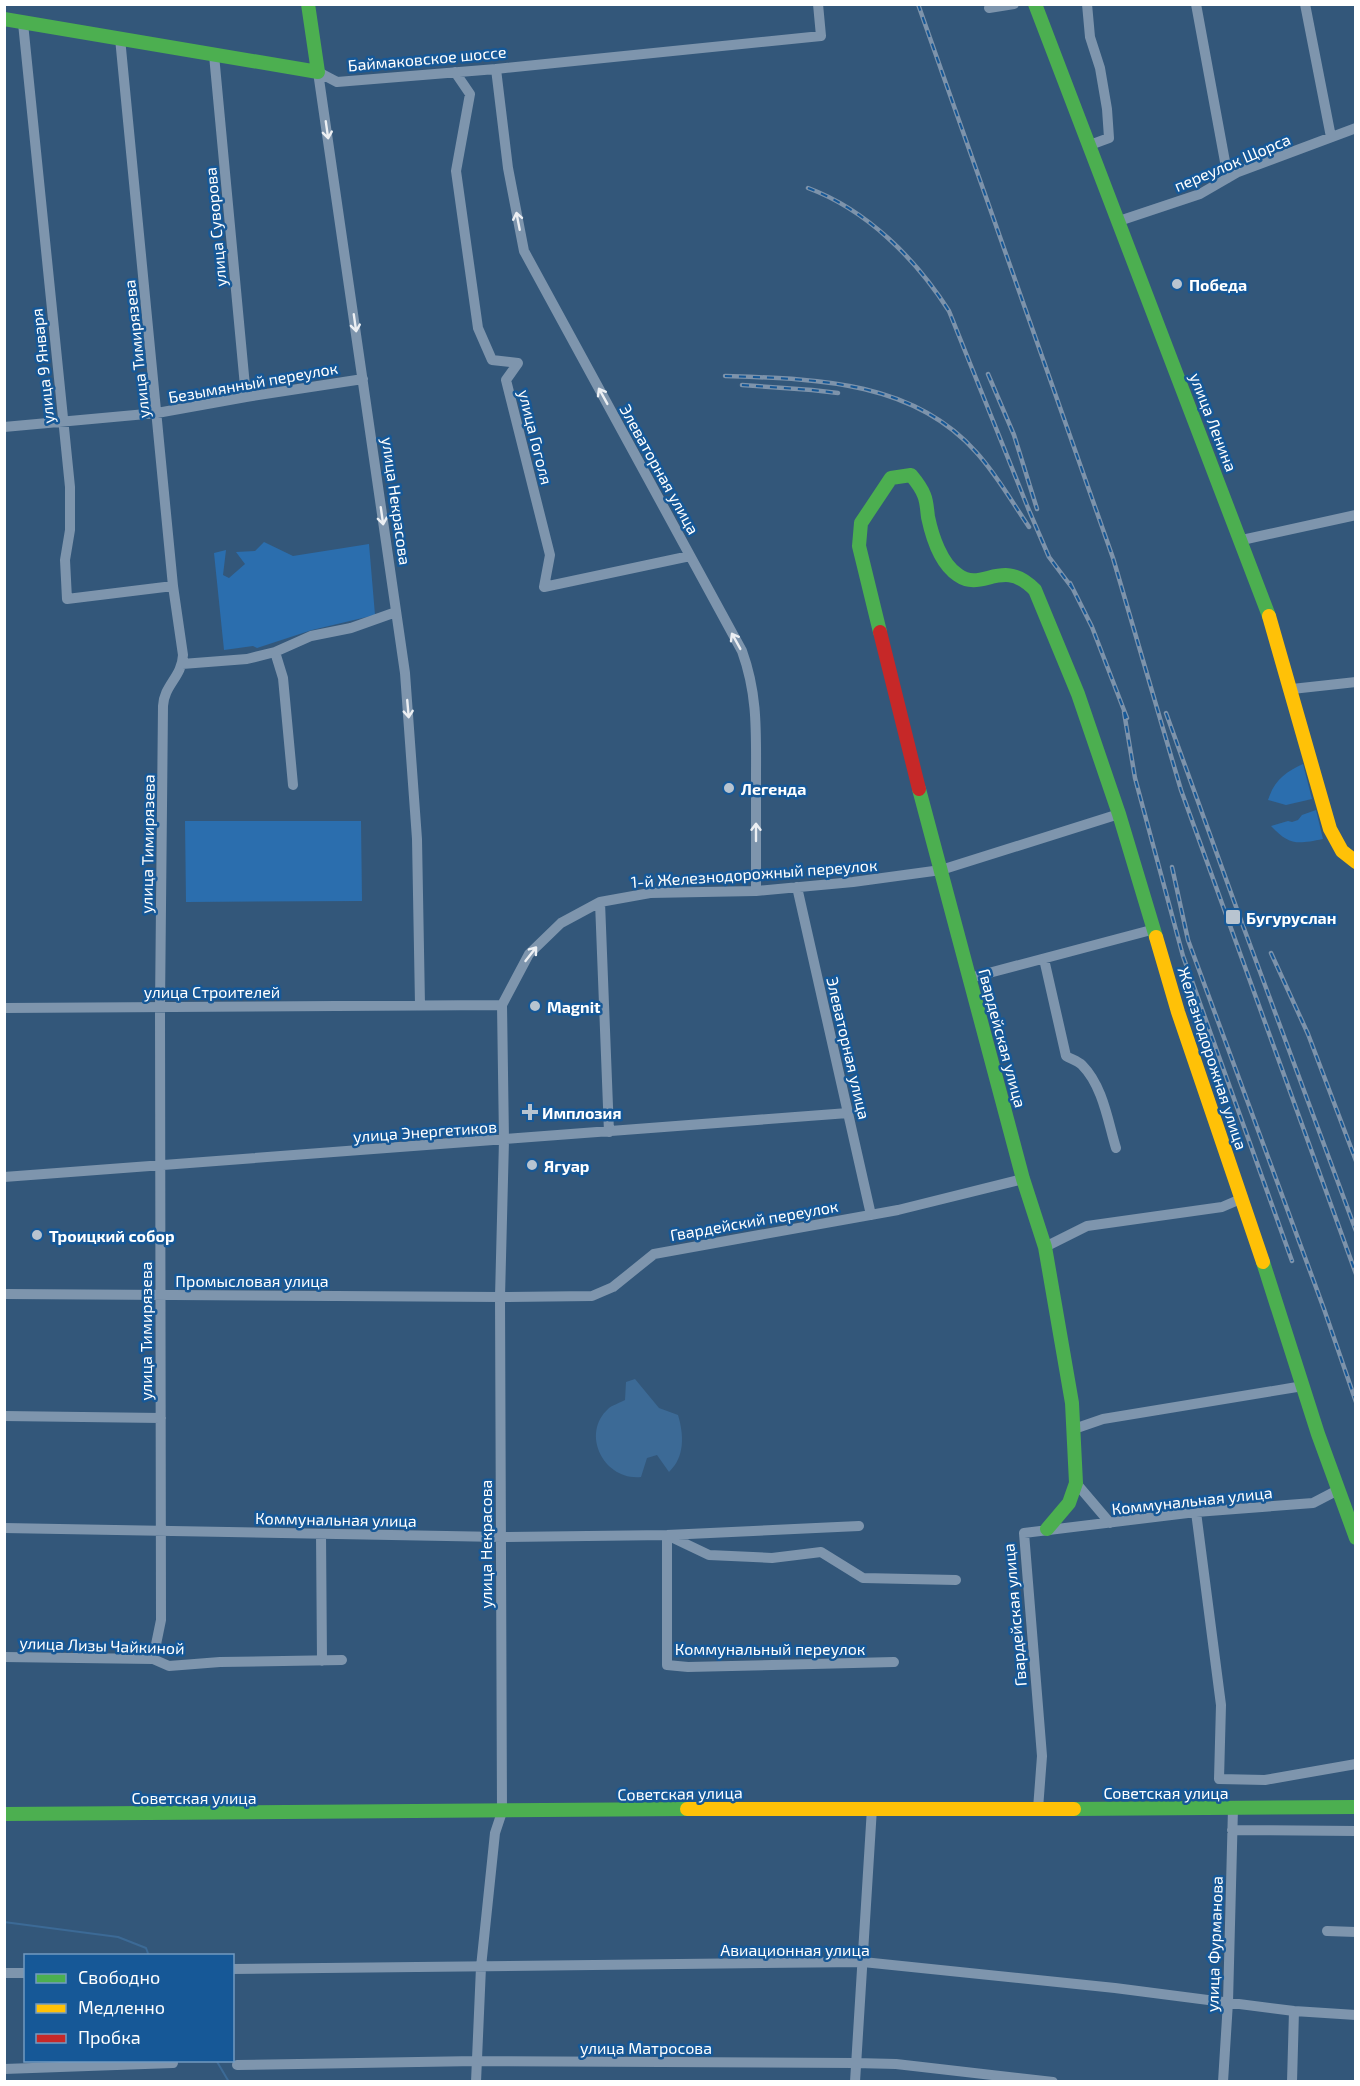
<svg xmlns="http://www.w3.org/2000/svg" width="1360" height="2086" font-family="'Exo 2',sans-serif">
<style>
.green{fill:#2b6eae}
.water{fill:#3c6a96}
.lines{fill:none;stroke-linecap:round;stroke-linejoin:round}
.stream{stroke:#3c6a96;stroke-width:2}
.street{stroke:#7e95ad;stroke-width:10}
.fast{stroke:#4caf50;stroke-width:14}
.slow{stroke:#ffc107;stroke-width:14}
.jam{stroke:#c62828;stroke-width:14}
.rail-casing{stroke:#7d93ab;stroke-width:4.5}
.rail{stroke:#165897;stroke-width:2;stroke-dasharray:7;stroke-linecap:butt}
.oneway{stroke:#eceff3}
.poi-dot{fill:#b8c4d0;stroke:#165897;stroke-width:2}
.labels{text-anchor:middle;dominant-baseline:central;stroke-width:5;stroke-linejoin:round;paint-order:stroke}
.street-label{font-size:16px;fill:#fff;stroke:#165897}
.poi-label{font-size:16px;font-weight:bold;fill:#fff;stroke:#165897;text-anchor:start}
</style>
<rect width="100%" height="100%" fill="#33577a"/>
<path class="green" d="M 264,542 L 293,556 L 369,544 L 375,615 L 312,630 L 257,648 L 253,646 L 224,650 L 214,553 L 226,550 L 223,575 L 229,578 L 245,564 L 236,552 L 255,551 Z
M 1303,764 L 1312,799 L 1286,805 L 1268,800 C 1274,781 1285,772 1303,764 Z
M 1316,810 L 1323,839 C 1297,844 1290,846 1271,826 L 1288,821 L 1292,822 L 1298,820 L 1302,815 Z
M 185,821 L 361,821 L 362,901 L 186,902 Z"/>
<path class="water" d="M 635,1379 L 659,1408 L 678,1415 C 684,1435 685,1457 669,1472 L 657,1455 L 647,1458 L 641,1477 C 605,1481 580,1435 608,1409 C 612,1405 620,1403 625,1400 L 626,1382 Z"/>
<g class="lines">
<path class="stream" d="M 4,1922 L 118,1937 L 146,1948 L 149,1956
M 216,2060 L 229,2082"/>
<path class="street" d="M 1087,4 L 1090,37 L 1100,68 L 1107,109 L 1109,138 L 1090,145
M 1196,4 L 1228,178
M 1305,4 L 1331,137
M 989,8 L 1014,4
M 23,23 L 70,487 L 70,530 L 65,560 L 67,599 L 173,586
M 120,38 L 173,586 L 183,655 C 182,677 164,685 163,706 L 160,1007 L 161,1620 L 153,1659
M 214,55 L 246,397
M 496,69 L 508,168 L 524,251 L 742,651 C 758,695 756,733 756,779 C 756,816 756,854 756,891
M 318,72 L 405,673 L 417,839 L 420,1005
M 318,72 L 337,82 L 496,69 L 821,36 L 818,4
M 455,72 L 470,94 L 456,171 L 478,328 L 492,360 L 518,363 L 506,380 L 550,555 L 544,587 L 690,556
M 1119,221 L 1200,194 L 1238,172 L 1356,128
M 4,427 L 157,413 L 246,397 L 363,379
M 1242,540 L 1356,515
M 275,652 L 283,678 L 293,785
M 182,664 L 247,659 L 275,652 L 311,636 L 351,628 L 396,612
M 1292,689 L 1356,682
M 797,887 L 871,1215
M 600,902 L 609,1132
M 1044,959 L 1066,1056 C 1071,1059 1078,1061 1082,1065 C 1103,1086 1108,1122 1116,1148
M 970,978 L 1155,929
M 4,1008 L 502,1005
M 4,1177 L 848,1113
M 1045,1247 L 1087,1226 L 1222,1207 L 1243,1198
M 4,1294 L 500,1297 L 592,1296 L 613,1287 L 654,1254 L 898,1210 L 1023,1179
M 4,1416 L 161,1418
M 1074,1429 L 1103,1419 L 1303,1386
M 1076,1483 L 1110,1523
M 1196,1512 L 1221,1705 L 1219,1779 L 1265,1780 L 1356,1764
M 4,1528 L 501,1537 L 667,1535 L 859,1526
M 321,1534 L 322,1661
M 4,1657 L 153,1659 L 169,1666 L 220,1662 L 342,1660
M 894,1662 L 688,1667 L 667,1665 L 667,1535 L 709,1555 L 772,1558 L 821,1552 L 863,1578 L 956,1580
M 1038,1809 L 1042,1756 L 1024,1533 L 1196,1512 L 1313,1503 L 1338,1490
M 1232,1830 L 1356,1831
M 1327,1931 L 1356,1932
M 232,1969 L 863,1962 L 1115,1988 L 1294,2011 L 1356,2015
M 4,1973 L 26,1973
M 237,2065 L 477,2061 L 855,2063 L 896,2064 L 1053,2082
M 4,2069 L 173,2063
M 476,2082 L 481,1967 L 495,1833 L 502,1812 L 500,1297 L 504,1140 L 502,1005 L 529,954 L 561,923 L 600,902 L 650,893 L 756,891 L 853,882 L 941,870 L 1119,814
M 855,2082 L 872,1808
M 1223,2082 L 1228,2002 L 1233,1808
M 1292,2082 L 1294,2011"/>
<path class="fast" d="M 1035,4 L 1269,616
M 4,19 L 318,72 L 308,4
M 880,632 L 859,546 L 861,523 L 891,478 L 911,475 C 916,481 921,487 924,495 C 927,502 927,510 928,517 C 932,536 941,564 958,575 C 983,593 1002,556 1035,590 L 1078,694 L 1119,814 L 1156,937
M 919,789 L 1023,1179 L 1045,1247 L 1072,1403 L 1076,1483 L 1069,1503 L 1047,1529
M 1263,1262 L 1318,1434 L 1356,1538
M 1074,1809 L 1356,1807
M 4,1814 L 687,1809"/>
<path class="slow" d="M 1269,616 L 1330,829 L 1342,851 L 1356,862
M 1156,937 L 1178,1012 L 1263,1262
M 687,1809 L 1074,1809"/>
<path class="jam" d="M 880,632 L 919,789"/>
<defs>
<path id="rail" d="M 918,4 L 1113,558 L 1181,790 L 1356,1274
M 808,188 C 867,210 916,259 949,311 L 1028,508 L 1049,557 L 1073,589
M 988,374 L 1014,435 L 1037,509
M 725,376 C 814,379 912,380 976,452 C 997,475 1012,502 1029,527
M 742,385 L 812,390 L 838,393
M 1070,583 L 1092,627 L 1127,718
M 1124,712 L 1135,778 L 1183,956 L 1292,1261
M 1166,713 L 1239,915 L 1356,1231
M 1172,867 L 1188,940 L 1324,1309 L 1356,1402
M 1271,953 L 1308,1034 L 1356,1161"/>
</defs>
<use href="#rail" class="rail-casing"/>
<use href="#rail" class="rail"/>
</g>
<defs><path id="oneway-shaft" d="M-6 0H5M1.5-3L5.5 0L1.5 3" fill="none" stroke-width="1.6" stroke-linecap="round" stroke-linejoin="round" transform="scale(1.5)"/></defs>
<g class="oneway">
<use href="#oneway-shaft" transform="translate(327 130) rotate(82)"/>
<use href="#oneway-shaft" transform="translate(518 221) rotate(-101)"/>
<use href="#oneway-shaft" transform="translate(355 323) rotate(82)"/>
<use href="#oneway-shaft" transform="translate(603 396) rotate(-119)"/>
<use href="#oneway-shaft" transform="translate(382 516) rotate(82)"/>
<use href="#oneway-shaft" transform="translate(736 641) rotate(-119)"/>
<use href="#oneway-shaft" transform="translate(408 709) rotate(85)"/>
<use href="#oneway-shaft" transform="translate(756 832) rotate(-90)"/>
<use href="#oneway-shaft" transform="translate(531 954) rotate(-52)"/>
</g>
<g class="poi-dot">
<circle cx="1177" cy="284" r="6"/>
<circle cx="729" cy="788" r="6"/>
<rect x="1225" y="909" width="16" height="16" rx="3"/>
<circle cx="535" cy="1006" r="6"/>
<path d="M527 1103h6v6h6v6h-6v6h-6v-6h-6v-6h6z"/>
<circle cx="532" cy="1165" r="6"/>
<circle cx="37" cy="1235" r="6"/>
</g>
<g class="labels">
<g class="street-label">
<text transform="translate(427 58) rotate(-5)">Баймаковское шоссе</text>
<text transform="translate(1232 162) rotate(-23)">переулок Щорса</text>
<text transform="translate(215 227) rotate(-95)">улица Суворова</text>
<text transform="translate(136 349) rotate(-96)">улица Тимирязева</text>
<text transform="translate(42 366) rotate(-96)">улица 9 Января</text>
<text transform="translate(253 382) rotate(-10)">Безымянный переулок</text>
<text transform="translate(1214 422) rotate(69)">улица Ленина</text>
<text transform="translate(536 437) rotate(76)">улица Гоголя</text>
<text transform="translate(660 469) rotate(61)">Элеваторная улица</text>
<text transform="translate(397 501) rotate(82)">улица Некрасова</text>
<text transform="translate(147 844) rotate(-89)">улица Тимирязева</text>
<text transform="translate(754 873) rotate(-4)">1-й Железнодорожный переулок</text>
<text x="212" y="991">улица Строителей</text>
<text transform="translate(1003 1038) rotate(75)">Гвардейская улица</text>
<text transform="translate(849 1048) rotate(77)">Элеваторная улица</text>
<text transform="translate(1213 1058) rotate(72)">Железнодорожная улица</text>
<text transform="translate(425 1131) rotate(-4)">улица Энергетиков</text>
<text transform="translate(754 1220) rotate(-10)">Гвардейский переулок</text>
<text x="252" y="1280">Промысловая улица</text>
<text transform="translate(145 1331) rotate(-90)">улица Тимирязева</text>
<text transform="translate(1192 1500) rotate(-6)">Коммунальная улица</text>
<text transform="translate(336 1519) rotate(1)">Коммунальная улица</text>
<text transform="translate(485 1544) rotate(-90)">улица Некрасова</text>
<text transform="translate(1014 1615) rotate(-95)">Гвардейская улица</text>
<text transform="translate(102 1645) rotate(2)">улица Лизы Чайкиной</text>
<text x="770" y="1648">Коммунальный переулок</text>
<text x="1166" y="1792">Советская улица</text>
<text transform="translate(680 1793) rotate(-1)">Советская улица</text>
<text x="194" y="1797">Советская улица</text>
<text transform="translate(1214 1944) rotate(-88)">улица Фурманова</text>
<text x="795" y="1949">Авиационная улица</text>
<text x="646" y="2047">улица Матросова</text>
</g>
<g class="poi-label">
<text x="1189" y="284">Победа</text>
<text x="741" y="788">Легенда</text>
<text x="1246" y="917">Бугуруслан</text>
<text x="547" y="1006">Magnit</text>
<text x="542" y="1112">Имплозия</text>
<text x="544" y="1165">Ягуар</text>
<text x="49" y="1235">Троицкий собор</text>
</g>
</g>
<rect width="1360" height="2086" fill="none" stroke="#ffffff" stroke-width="12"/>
<rect x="24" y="1954" width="210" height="108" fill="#165897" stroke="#739bc1" stroke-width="1.5"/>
<rect x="36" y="1974" width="30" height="9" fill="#4caf50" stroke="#739bc1" stroke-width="1.5"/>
<text x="78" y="1984" font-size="18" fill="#ffffff">Свободно</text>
<rect x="36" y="2004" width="30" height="9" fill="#ffc107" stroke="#739bc1" stroke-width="1.5"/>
<text x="78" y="2014" font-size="18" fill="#ffffff">Медленно</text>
<rect x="36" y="2034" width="30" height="9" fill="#c62828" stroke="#739bc1" stroke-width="1.5"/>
<text x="78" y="2044" font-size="18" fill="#ffffff">Пробка</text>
</svg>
